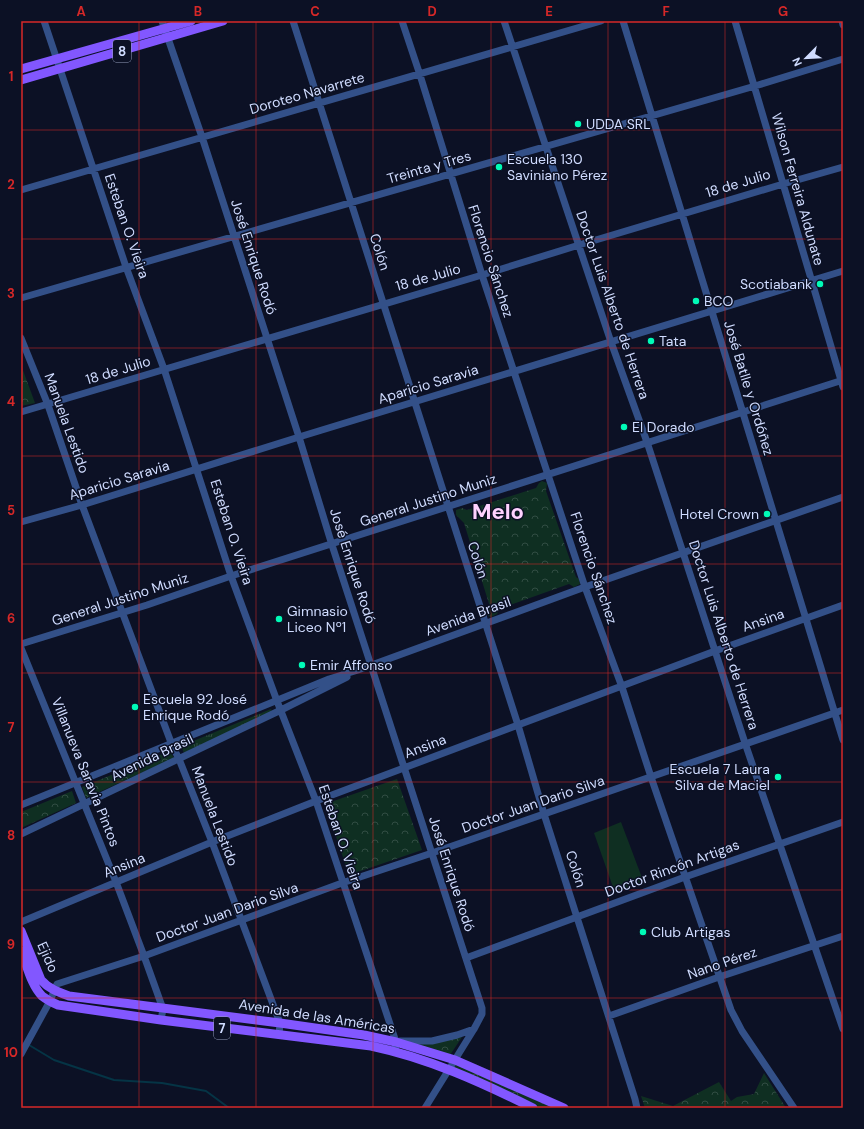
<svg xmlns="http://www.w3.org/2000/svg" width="864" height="1129" font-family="'DM Sans',sans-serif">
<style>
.grass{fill:url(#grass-tufts)}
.forest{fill:url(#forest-crowns)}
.garden{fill:#0f2f22}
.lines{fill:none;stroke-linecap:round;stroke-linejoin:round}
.stream{stroke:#053445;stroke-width:2}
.minor{stroke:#335088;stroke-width:7}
.major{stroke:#8257ff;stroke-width:9}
.grid{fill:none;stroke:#d62828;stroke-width:1;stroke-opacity:0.55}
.poi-dot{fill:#00fbb7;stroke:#0c1125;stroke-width:1.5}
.labels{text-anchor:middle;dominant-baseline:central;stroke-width:3;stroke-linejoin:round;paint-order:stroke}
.shield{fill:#0c1125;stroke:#959fbe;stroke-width:1}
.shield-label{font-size:13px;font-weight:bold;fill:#d0dcff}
.street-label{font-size:14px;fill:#d0dcff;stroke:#0c1125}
.poi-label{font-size:14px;fill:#d0dcff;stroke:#0c1125;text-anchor:start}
.town-label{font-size:22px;font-weight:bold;fill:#ffd2ff;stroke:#0c1125}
.neatline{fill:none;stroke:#d62828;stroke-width:1.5}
.grid-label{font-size:13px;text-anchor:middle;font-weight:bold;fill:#d62828}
</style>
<defs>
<pattern id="grass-tufts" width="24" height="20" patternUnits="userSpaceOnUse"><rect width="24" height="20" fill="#0f2f22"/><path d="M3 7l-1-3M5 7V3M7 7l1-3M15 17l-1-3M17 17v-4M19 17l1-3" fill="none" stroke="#314d43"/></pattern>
<pattern id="forest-crowns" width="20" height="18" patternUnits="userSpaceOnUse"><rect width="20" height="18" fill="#0f2f22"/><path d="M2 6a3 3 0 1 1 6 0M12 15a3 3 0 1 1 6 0" fill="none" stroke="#314d43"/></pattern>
</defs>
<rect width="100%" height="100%" fill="#0c1125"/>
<path class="grass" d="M 271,709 L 272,712 L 184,753 L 181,746 Z"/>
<path class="forest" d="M 21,365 L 35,403 L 21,406 Z
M 542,481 L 547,483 L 546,491 L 576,577 L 579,579 L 580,584 L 574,587 L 569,584 L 499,609 L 497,614 L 491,617 C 485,615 487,611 490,607 L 464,523 L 456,515 L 456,510 L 462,508 L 467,510 L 536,488 L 539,483 Z
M 170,751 L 174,758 L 86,798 L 82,787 Z
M 397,779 L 422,850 L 349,875 L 325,804 Z
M 72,791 L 76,803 L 21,828 L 21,812 Z
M 462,1037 L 450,1055 L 413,1044 Z
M 455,1064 L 555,1108 L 539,1108 L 452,1069 Z
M 764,1073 L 786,1108 L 645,1108 L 641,1096 L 673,1106 L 719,1082 L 731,1101 L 737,1097 L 754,1094 Z"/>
<path class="garden" d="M 621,822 L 644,883 L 615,893 L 594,833 Z"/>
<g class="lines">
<path class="stream" d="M 29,1045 L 54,1060 L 114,1080 L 162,1083 L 206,1091 L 229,1108"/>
<path class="minor" d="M 44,21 L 126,267 L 164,369 L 231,576 L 277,701 L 316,801 L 396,1042 L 395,1051
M 162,21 L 202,137 L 299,437 L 332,545 L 482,1008 L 482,1014 L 474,1029 L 425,1108
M 293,21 L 518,725 L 544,814 L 635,1099 L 637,1108
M 402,21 L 420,75 L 482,275 L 585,587 L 622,687 L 651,777 L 731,1010 L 742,1031 L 794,1108
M 504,21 L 611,342 L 647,442 L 745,743 L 843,1029
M 623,21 L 843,740
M 735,21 L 843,387
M 842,21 L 843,25
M 21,190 L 601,21
M 21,298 L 755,86 L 843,59
M 21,338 L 48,405 L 82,505 L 172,745 L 179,759 L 212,842 L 280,1023 L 279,1035
M 21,412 L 482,275 L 579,245 L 783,184 L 843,167
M 21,522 L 82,505 L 299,437 L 843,271
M 21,644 L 147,605 L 231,576 L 843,380
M 21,648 L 116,882 L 144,956 L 163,1009 L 161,1020
M 21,805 L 329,679 L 358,670 L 585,587 L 843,497
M 21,834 L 281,710 L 347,677
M 21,922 L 212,842 L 316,801 L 715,651 L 843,605
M 466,958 L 685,877 L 843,822
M 609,1016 L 719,977 L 843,936
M 400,1041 L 432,1041 L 457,1035 L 474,1029
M 21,1054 L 50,1001 L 57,984 L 144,956 L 342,883 L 432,853 L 843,710"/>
<path class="major" d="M 21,69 L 191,21
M 21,80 L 223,21
M 21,931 L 41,980 C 49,989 58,992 69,996 L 280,1023 L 364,1035 L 396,1042 L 455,1060 L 564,1108
M 21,951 C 27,965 31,985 42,996 C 47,1000 53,1003 58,1005 L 161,1020 L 371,1046 C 428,1058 481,1082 533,1108"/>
</g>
<path class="grid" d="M 139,21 L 139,1108M 256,21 L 256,1108M 373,21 L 373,1108M 491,21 L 491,1108M 608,21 L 608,1108M 725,21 L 725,1108M 21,130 L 843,130M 21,239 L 843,239M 21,348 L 843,348M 21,456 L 843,456M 21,564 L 843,564M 21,673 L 843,673M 21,782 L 843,782M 21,890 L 843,890M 21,998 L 843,998"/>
<g class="poi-dot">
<circle cx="578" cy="124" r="4"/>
<circle cx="499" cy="167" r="4"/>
<circle cx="820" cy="284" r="4"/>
<circle cx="696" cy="301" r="4"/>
<circle cx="651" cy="341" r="4"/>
<circle cx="624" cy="427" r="4"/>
<circle cx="767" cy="514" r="4"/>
<circle cx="279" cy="619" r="4"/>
<circle cx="302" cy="665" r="4"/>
<circle cx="135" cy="707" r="4"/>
<circle cx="778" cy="777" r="4"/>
<circle cx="643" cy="932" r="4"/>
</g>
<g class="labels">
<g class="shield">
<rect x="113" y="40" width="18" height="22" rx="3"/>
<rect x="214" y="1017" width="16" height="22" rx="3"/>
</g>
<g class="shield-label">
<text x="122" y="51">8</text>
<text x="222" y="1028">7</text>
</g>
<g class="street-label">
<text transform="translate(307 93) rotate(-16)">Doroteo Navarrete</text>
<text transform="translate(429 167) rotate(-16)">Treinta y Tres</text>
<text transform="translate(738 183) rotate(-17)">18 de Julio</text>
<text transform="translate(798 189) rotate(74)">Wilson Ferreira Aldunate</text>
<text transform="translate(127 226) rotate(71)">Esteban O. Vieira</text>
<text transform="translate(380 252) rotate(72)">Colón</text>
<text transform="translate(254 257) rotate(72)">José Enrique Rodó</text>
<text transform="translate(491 261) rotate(72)">Florencio Sánchez</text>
<text transform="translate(428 277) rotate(-16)">18 de Julio</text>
<text transform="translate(613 305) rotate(71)">Doctor Luis Alberto de Herrera</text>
<text transform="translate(118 370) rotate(-17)">18 de Julio</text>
<text transform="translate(428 384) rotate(-17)">Aparicio Saravia</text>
<text transform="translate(749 388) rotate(73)">José Batlle y Ordóñez</text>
<text transform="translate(67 423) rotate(70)">Manuela Lestido</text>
<text transform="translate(119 480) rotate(-17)">Aparicio Saravia</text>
<text transform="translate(428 500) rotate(-18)">General Justino Muniz</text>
<text transform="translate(232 532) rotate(72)">Esteban O. Vieira</text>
<text transform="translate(478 560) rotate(72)">Colón</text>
<text transform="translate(353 566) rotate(72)">José Enrique Rodó</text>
<text transform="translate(594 568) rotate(71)">Florencio Sánchez</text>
<text transform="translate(120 599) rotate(-18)">General Justino Muniz</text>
<text transform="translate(468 616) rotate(-20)">Avenida Brasil</text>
<text transform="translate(763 620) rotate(-20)">Ansina</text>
<text transform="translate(724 635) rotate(72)">Doctor Luis Alberto de Herrera</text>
<text transform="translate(425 746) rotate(-21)">Ansina</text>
<text transform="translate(152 757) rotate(-26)">Avenida Brasil</text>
<text transform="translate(86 772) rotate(68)">Villanueva Saravia Pintos</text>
<text transform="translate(533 804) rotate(-19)">Doctor Juan Dario Silva</text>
<text transform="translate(215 816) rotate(69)">Manuela Lestido</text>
<text transform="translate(341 837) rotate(71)">Esteban O. Vieira</text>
<text transform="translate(124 865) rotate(-22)">Ansina</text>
<text transform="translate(672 868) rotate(-20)">Doctor Rincón Artigas</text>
<text transform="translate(576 869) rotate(72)">Colón</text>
<text transform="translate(452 874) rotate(72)">José Enrique Rodó</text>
<text transform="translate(227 912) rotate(-20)">Doctor Juan Dario Silva</text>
<text transform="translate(48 957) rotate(66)">Ejido</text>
<text transform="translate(722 963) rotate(-19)">Nano Pérez</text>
<text transform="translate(317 1016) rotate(9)">Avenida de las Américas</text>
</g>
<g class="poi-label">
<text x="586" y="124">UDDA SRL</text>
<text x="507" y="159">Escuela 130<tspan x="507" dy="16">Saviniano Pérez</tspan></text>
<text x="812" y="284" text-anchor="end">Scotiabank</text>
<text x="704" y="301">BCO</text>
<text x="659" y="341">Tata</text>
<text x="632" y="427">El Dorado</text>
<text x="759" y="514" text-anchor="end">Hotel Crown</text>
<text x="287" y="611">Gimnasio<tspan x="287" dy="16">Liceo Nº1</tspan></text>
<text x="310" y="665">Emir Affonso</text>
<text x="143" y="699">Escuela 92 José<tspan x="143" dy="16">Enrique Rodó</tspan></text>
<text x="770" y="769" text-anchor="end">Escuela 7 Laura<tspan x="770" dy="16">Silva de Maciel</tspan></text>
<text x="651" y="932">Club Artigas</text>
</g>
<g class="town-label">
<text x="498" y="511">Melo</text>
</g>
</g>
<rect width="864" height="1129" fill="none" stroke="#0c1125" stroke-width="44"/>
<g transform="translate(806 58) rotate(246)" stroke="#0c1125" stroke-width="3" paint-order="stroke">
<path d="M0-3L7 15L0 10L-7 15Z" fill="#d0dcff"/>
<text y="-6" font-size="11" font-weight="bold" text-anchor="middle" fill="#d0dcff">N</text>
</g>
<rect x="22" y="22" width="820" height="1085" class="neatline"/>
<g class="grid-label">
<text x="81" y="16">A</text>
<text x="198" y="16">B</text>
<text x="315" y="16">C</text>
<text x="432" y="16">D</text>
<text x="549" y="16">E</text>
<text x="666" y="16">F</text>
<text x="783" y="16">G</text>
<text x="11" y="81">1</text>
<text x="11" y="189">2</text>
<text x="11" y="298">3</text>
<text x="11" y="406">4</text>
<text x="11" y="515">5</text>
<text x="11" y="623">6</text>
<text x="11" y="732">7</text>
<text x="11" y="840">8</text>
<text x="11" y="949">9</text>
<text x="11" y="1057">10</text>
</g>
</svg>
